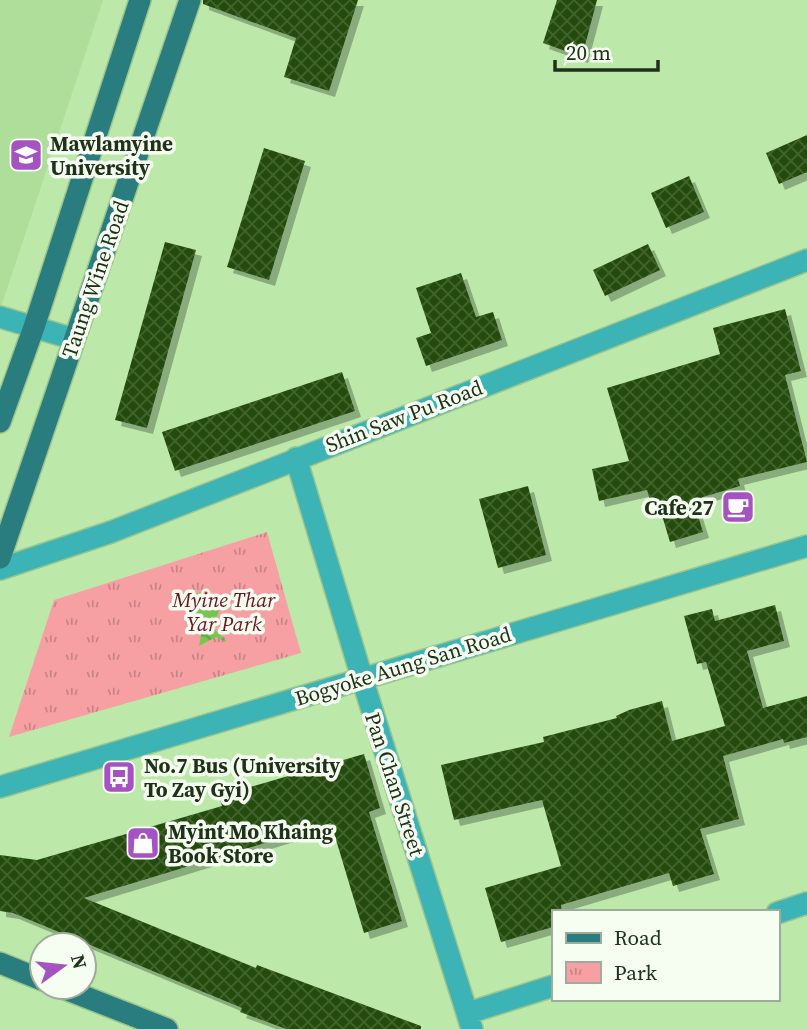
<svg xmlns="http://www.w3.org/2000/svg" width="807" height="1029" font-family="'Source Serif 4',serif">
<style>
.built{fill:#aede99}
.park{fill:url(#park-tufts)}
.water{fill:url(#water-waves)}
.building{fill:url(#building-cross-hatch);filter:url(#shadow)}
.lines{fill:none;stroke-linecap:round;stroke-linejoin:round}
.minor-casing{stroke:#9dc48d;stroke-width:24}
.major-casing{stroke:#9dc48d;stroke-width:24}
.minor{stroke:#3cb3b5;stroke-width:21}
.major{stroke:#297d7e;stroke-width:21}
.labels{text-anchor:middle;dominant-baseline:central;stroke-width:7;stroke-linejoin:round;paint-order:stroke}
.poi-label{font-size:21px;font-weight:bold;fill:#203119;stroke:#f5fef1;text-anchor:start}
.street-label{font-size:21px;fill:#203119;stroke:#f5fef1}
.park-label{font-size:21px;font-style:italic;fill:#6c1524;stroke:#f5fef1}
</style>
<defs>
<pattern id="park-tufts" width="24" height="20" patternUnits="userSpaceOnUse" patternTransform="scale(1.75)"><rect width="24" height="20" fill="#f6a0a4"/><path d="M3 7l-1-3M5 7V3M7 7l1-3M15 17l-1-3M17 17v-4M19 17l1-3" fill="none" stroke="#c78385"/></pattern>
<pattern id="water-waves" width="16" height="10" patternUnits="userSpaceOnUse" patternTransform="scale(1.75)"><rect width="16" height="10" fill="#78c652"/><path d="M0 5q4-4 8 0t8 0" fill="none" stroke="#62a143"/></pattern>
<pattern id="building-cross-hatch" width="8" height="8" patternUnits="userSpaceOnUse" patternTransform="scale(1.75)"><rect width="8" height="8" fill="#244c0c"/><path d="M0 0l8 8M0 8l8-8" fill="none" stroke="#42632f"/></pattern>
<filter id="shadow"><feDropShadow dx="6" dy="6" stdDeviation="0" flood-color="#0004"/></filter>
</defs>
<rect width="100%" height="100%" fill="#bce9aa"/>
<path class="built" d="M 0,0 L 103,0 L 0,310 Z"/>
<path class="park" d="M 267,532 L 301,653 L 9,737 L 54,600 Z"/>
<path class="water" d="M 201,592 L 207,595 L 219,612 L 215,620 L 215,630 L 226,640 L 226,642 L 216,637 L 199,646 L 202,631 L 189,608 L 195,594 Z"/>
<path class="building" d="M 203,0 L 358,0 L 329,91 L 284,77 L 296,38 L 203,4 Z
M 557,0 L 597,0 L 582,57 L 543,43 Z
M 807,135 L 807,172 L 779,184 L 766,153 Z
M 264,148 L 305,161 L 269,280 L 227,267 Z
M 689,176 L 704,212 L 666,228 L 651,193 Z
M 165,242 L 196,250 L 147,428 L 115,420 Z
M 648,244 L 660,270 L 605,296 L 593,270 Z
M 461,273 L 476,317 L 493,312 L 502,340 L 426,366 L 416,338 L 431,333 L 416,288 Z
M 785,309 L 801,371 L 785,375 L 807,462 L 738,479 L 740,486 L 693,500 L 703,532 L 670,542 L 658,502 L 651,504 L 647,490 L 599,501 L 592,469 L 629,461 L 607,388 L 720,354 L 713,328 Z
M 342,372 L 355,411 L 175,471 L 162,432 Z
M 528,486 L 546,555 L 498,568 L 479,499 Z
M 775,605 L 784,641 L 747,651 L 763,708 L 807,696 L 807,737 L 784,743 L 783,739 L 723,756 L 739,819 L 700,829 L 714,874 L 673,886 L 669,873 L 561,905 L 562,912 L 553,912 L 553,927 L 501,942 L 485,888 L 561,866 L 542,800 L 454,820 L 441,765 L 544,742 L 543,737 L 617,718 L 616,716 L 629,710 L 662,701 L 672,741 L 725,726 L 706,662 L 697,664 L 684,616 L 712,609 L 715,621 Z
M 364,754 L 380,808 L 369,812 L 402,921 L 364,933 L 331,823 L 84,898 L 256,968 L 257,965 L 421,1026 L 421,1029 L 286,1029 L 240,1012 L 242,1008 L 13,913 L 0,911 L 0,855 L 37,860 L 222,806 L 219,796 Z"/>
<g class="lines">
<defs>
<path id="minor" d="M 0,317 L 74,339
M 296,458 L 362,678 L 472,1029
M 0,569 L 111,532 L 807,260
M 0,787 L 807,546
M 777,913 L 807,903
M 468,1013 L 553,986"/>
<path id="major" d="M 0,422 L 34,327 L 140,0
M 0,558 L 190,0
M 0,963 L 42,980
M 60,987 L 167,1029"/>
</defs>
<use href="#minor" class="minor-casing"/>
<use href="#major" class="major-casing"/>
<use href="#minor" class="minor"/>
<use href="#major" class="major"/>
</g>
<defs>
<symbol id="university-square" viewBox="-11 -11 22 22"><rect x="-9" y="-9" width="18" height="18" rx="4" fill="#a653c2" stroke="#f5fef1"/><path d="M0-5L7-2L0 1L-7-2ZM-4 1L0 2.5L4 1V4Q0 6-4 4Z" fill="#fff"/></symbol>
<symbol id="cafe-square" viewBox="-11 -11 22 22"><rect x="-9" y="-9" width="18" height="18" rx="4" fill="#a653c2" stroke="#f5fef1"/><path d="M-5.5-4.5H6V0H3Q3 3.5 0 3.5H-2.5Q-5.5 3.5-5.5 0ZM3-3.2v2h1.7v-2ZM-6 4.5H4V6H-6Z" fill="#fff"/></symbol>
<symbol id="bus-square" viewBox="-11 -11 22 22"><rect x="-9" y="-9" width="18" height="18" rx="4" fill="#a653c2" stroke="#f5fef1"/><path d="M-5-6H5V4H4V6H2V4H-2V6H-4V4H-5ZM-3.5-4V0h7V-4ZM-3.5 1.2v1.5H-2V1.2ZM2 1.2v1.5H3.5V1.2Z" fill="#fff"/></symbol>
<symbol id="shop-square" viewBox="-11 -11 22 22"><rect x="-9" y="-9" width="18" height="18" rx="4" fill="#a653c2" stroke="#f5fef1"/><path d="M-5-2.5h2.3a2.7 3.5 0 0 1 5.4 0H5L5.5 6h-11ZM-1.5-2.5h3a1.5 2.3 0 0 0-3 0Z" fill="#fff"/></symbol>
</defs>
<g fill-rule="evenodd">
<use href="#university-square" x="7" y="136" width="38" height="38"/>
<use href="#cafe-square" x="719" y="488" width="38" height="38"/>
<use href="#bus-square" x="100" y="758" width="38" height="38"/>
<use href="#shop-square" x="124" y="824" width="38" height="38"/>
</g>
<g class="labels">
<g class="poi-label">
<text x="50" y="143">Mawlamyine<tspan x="50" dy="24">University</tspan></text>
<text x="714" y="507" text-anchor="end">Cafe 27</text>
<text x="144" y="765">No.7 Bus (University<tspan x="144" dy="24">To Zay Gyi)</tspan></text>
<text x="168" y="831">Myint Mo Khaing<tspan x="168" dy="24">Book Store</tspan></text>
</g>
<g class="street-label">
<text transform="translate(95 279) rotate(-71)">Taung Wine Road</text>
<text transform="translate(404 416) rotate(-21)">Shin Saw Pu Road</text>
<text transform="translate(403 666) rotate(-17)">Bogyoke Aung San Road</text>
<text transform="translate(395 784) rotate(72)">Pan Chan Street</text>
</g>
<g class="park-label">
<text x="224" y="599">Myine Thar<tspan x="224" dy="24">Yar Park</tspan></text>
</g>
</g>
<rect x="552" y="910" width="228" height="91" fill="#f5fef1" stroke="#a0ac9b" stroke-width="2"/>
<rect x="566" y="933" width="35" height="10" fill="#297d7e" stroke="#a0ac9b" stroke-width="2"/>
<text x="614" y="945" font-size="21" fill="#203119">Road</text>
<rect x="566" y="962" width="35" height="21" fill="url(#park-tufts)" stroke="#a0ac9b" stroke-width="2"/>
<text x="614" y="980" font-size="21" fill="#203119">Park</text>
<g transform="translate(63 966) rotate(75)"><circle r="33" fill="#f5fef1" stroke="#a0ac9b" stroke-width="2"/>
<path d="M0-5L12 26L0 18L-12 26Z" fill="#a653c2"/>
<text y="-10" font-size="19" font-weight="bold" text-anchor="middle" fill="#203119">N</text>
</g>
<path d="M555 60v10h103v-10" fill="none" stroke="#203119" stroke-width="3.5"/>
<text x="566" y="60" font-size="21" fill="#203119" stroke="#f5fef1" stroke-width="5" paint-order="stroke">20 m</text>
</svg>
